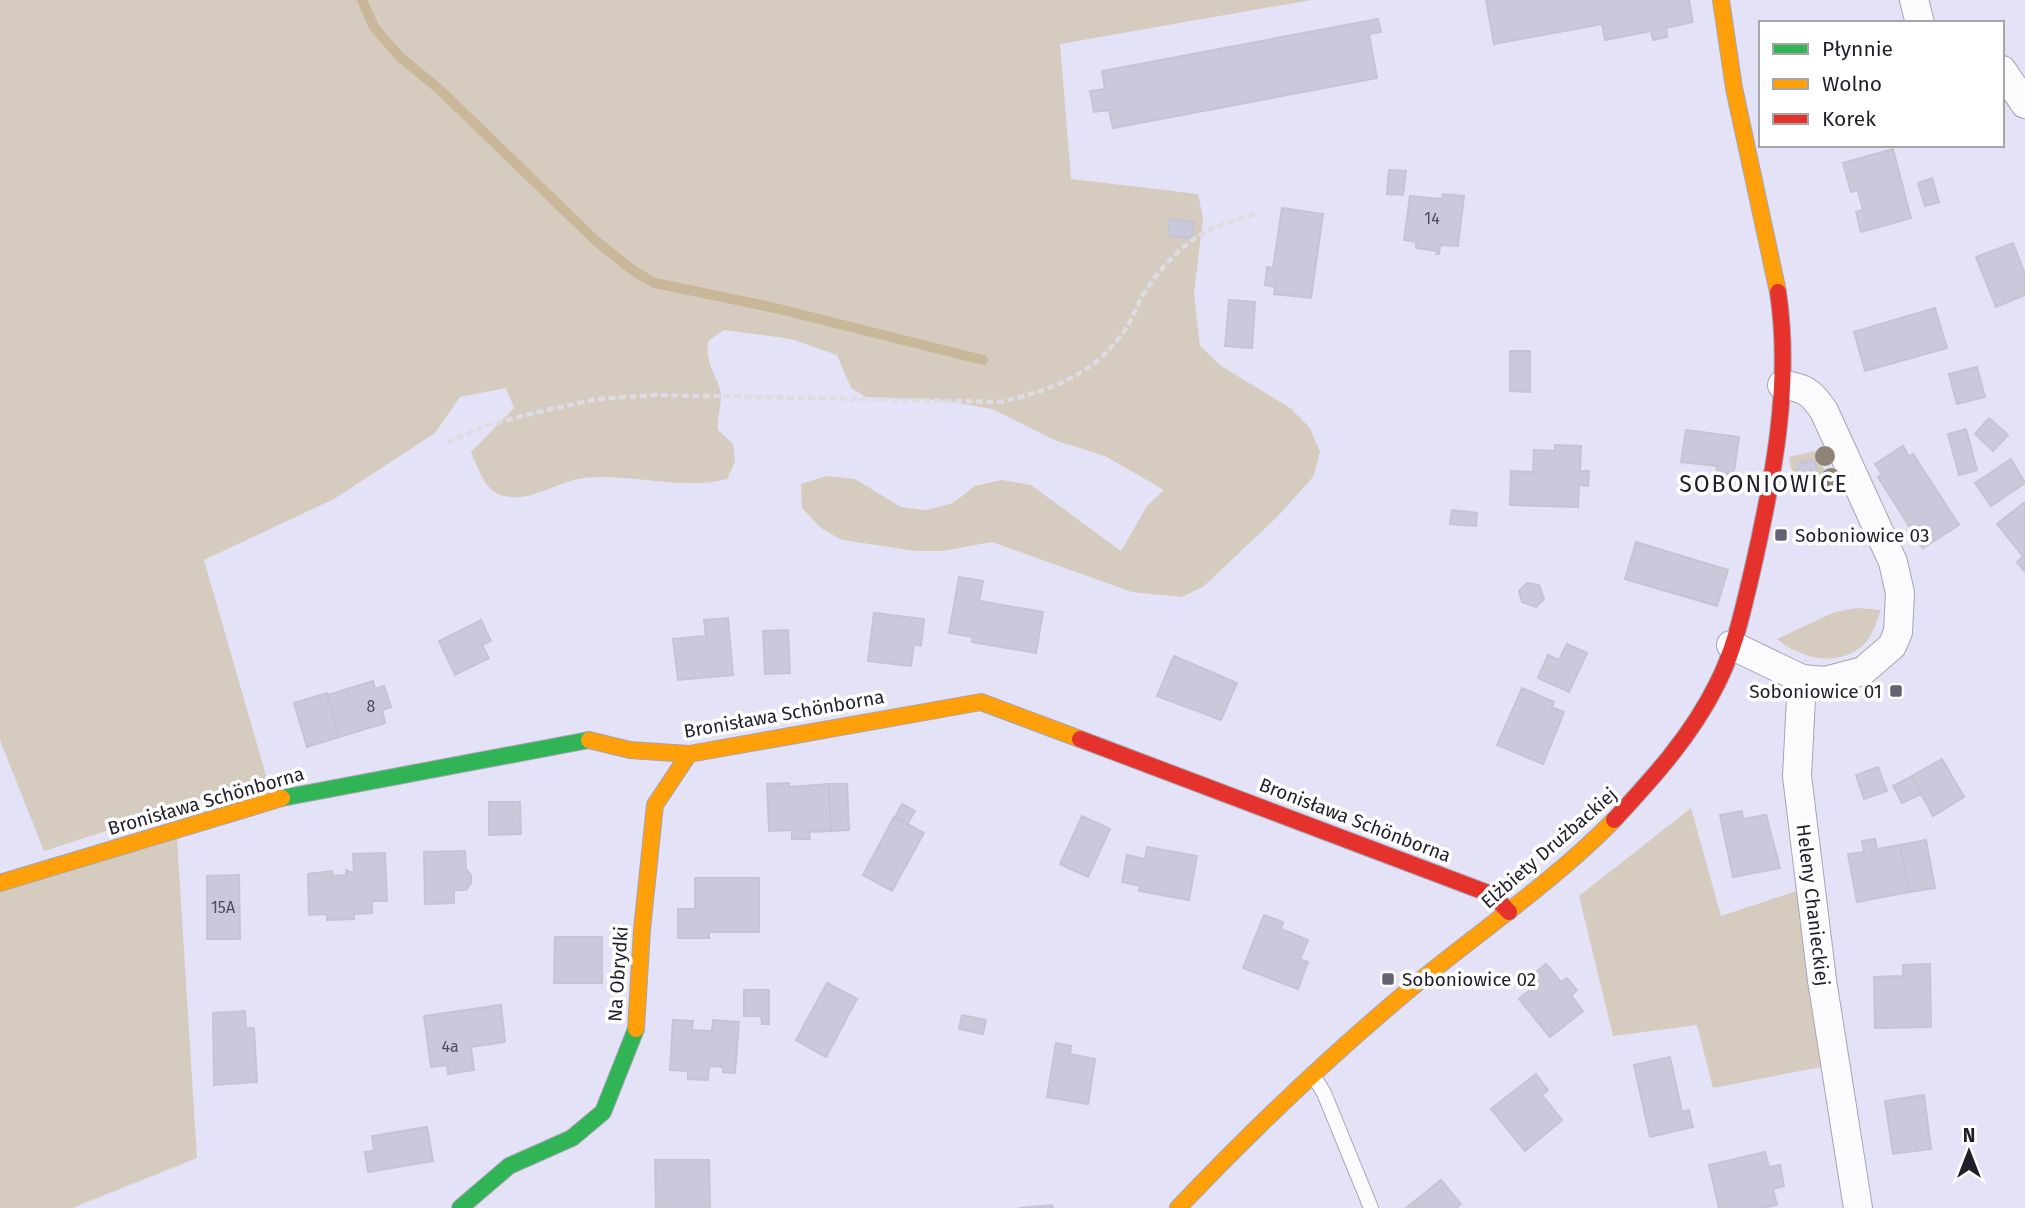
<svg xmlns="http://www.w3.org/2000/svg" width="2025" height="1208" font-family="'Fira Sans',sans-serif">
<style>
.green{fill:#d6cbbf}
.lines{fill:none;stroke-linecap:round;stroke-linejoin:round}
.stream{stroke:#c8b798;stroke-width:10}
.building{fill:#cac8db;stroke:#c5c4d3;stroke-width:2}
.lane-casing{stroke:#a5a4b3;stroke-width:16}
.street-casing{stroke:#a5a4b3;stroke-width:30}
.fast-casing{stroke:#a5a4b3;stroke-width:18}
.slow-casing{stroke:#a5a4b3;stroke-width:18}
.jam-casing{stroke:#a5a4b3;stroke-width:18}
.path{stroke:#dcdce2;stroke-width:4.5;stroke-dasharray:7 3.5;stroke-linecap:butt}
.lane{stroke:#fbfbfe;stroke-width:14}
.street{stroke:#fbfbfe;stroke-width:28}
.fast{stroke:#30b455;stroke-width:16}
.slow{stroke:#ff9f0a;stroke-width:16}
.jam{stroke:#e5322d;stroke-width:16}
.tree{fill:#8e8374}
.poi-dot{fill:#656373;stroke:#fff;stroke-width:2.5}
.labels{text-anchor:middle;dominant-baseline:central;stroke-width:7;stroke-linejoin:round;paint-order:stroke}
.number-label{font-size:16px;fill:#4d4c5a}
.poi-label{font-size:19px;fill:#201f2c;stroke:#fff;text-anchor:start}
.street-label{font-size:19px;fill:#201f2c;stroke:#fff}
.quarter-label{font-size:23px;letter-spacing:2px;fill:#201f2c;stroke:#fff}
</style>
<rect width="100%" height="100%" fill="#e4e2f6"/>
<path class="green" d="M 0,0 L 1311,0 L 1060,44 L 1071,179 L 1198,194 L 1203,218 L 1194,294 L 1200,346 L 1221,366 L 1290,408 L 1310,428 L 1320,452 L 1313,477 L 1278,516 L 1203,587 L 1181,597 L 1132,592 L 992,542 L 942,551 L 917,551 L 842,540 L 821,528 L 802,508 L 801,484 L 827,476 L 855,479 L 901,507 L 927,510 L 953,503 L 975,486 L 1002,480 L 1031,485 L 1121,551 L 1147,506 L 1164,490 L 1105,456 L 1054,440 L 992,409 L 940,400 L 866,397 L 851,388 L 837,355 L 791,339 L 724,330 L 708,341 C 705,369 720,377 721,396 C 721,407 717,416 718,430 L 733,444 L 735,462 L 727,479 C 684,491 631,473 583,478 C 555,482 531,504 501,495 C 484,490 478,467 471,452 L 514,408 L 506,388 L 460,397 L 435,433 L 334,499 L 204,560 L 267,779 L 44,851 L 0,740 Z
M 1820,450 L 1827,486 L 1819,483 L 1814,461 L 1797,464 L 1802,486 L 1796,491 L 1789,457 Z
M 1857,608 L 1881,610 C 1877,620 1874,632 1867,641 C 1842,669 1802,660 1777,639 L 1835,612 Z
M 1691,808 L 1721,916 L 1800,890 L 1821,1067 L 1713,1088 L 1697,1025 L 1613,1036 L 1579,896 Z
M 177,839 L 197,1158 L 72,1208 L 0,1208 L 0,890 Z"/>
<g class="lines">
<path class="stream" d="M 362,0 L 374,27 L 400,57 L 439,89 L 596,241 L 635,272 L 655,283 L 775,308 L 983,360"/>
</g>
<path class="building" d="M 1486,0 L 1689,0 L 1693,22 L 1666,28 L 1667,37 L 1653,40 L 1651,31 L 1605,40 L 1602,24 L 1494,44 Z
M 1378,19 L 1381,32 L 1369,34 L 1377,78 L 1113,128 L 1109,110 L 1094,112 L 1090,91 L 1105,89 L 1102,71 Z
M 1893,149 L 1911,218 L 1861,232 L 1856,212 L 1863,210 L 1858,190 L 1851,192 L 1843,163 Z
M 1389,170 L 1406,171 L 1403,195 L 1387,194 Z
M 1932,178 L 1939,202 L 1925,206 L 1918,183 Z
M 1443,194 L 1464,196 L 1458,246 L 1440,245 L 1439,254 L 1436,254 L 1437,251 L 1416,248 L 1416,242 L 1404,240 L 1410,196 L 1442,199 Z
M 1282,208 L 1323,214 L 1311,298 L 1274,294 L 1275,287 L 1265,285 L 1267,267 L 1273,268 Z
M 1170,219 L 1194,222 L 1192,238 L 1168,236 Z
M 2013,243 L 2025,274 L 2025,295 L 1996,307 L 1976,257 Z
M 1229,300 L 1255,302 L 1252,348 L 1225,346 Z
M 1935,308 L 1947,348 L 1865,371 L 1854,332 Z
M 1510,351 L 1530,351 L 1530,392 L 1510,391 Z
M 1977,367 L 1985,397 L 1957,404 L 1949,374 Z
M 1989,418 L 2008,435 L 1993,451 L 1975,434 Z
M 1966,429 L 1977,470 L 1959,475 L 1948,434 Z
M 1686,430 L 1739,437 L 1733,479 L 1716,477 L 1717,466 L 1681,462 Z
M 1555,445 L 1581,446 L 1580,471 L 1589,471 L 1588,486 L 1579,485 L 1578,507 L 1510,505 L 1511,471 L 1533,472 L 1534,450 L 1555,451 Z
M 1903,446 L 1909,457 L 1913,454 L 1959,525 L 1923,548 L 1878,477 L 1882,474 L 1875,464 Z
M 2011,459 L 2025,483 L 1991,506 L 1975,483 Z
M 1815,460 L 1819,483 L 1802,486 L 1797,464 Z
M 2025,502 L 2025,570 L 2024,571 L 2017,562 L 2023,556 L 1997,524 Z
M 1452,510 L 1477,513 L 1476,526 L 1450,524 Z
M 1636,542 L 1728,570 L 1717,606 L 1625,579 Z
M 959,577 L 983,581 L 979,601 L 1043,612 L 1036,653 L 972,642 L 973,637 L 949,633 Z
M 1527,583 L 1539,585 L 1544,599 L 1536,607 L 1522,602 L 1519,591 Z
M 874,613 L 924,619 L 921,646 L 914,644 L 911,666 L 868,661 Z
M 728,618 L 733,675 L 678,680 L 673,639 L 706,636 L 704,620 Z
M 481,620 L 491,641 L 482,645 L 489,658 L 455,675 L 439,641 Z
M 788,630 L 790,673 L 765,674 L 763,631 Z
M 1567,644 L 1587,653 L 1569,692 L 1538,678 L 1548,655 L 1559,660 Z
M 1174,656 L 1237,683 L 1221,720 L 1157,696 Z
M 373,681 L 375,689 L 384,686 L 391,707 L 382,710 L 385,723 L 339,737 L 328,695 Z
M 1522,688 L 1554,702 L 1552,707 L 1564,712 L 1543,764 L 1497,745 Z
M 327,693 L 339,737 L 307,747 L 294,703 Z
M 1942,759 L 1964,797 L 1933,816 L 1912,776 Z
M 1878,767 L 1887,791 L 1864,799 L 1856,775 Z
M 1912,776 L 1921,794 L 1902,803 L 1893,786 Z
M 789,783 L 789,787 L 829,784 L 831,831 L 809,832 L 810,839 L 792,839 L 792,830 L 769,831 L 767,784 Z
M 829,784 L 847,784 L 849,830 L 831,831 Z
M 489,802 L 520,802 L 521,834 L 489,835 Z
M 902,804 L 915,811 L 908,823 L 895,817 Z
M 1742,811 L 1743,819 L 1766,815 L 1780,868 L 1733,877 L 1720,815 Z
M 1082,816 L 1110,829 L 1088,877 L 1060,864 Z
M 894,817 L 924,833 L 892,891 L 863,875 Z
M 1875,839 L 1877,849 L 1900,845 L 1909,892 L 1857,902 L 1848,854 L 1864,852 L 1862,841 Z
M 1926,840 L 1935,888 L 1909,892 L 1900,845 Z
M 1147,847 L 1197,856 L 1189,900 L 1139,891 L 1140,886 L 1122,882 L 1127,855 L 1145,859 Z
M 465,851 L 466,869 L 471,875 L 471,883 L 466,890 L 454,890 L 454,903 L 425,904 L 424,852 Z
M 385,853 L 387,901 L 372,901 L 372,913 L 354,914 L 354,919 L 327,920 L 327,914 L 309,915 L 308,874 L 332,871 L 333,876 L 346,875 L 346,870 L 354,873 L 353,854 Z
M 239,875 L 240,939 L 207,939 L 207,876 Z
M 695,878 L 759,878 L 759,932 L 709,932 L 709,938 L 678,938 L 678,909 L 695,909 Z
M 1264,915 L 1283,922 L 1281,929 L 1308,940 L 1300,959 L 1308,962 L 1298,989 L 1243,968 Z
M 555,937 L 602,937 L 602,983 L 554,983 Z
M 1546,964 L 1561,982 L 1567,978 L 1577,990 L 1571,995 L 1583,1011 L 1550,1037 L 1519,999 L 1531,989 L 1525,981 Z
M 1930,964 L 1931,1027 L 1875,1028 L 1874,977 L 1903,976 L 1903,965 Z
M 827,983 L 857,999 L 826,1057 L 796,1040 Z
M 744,990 L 769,990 L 769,1024 L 762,1024 L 761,1016 L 744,1016 Z
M 501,1005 L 505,1042 L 471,1047 L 474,1070 L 448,1074 L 447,1065 L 431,1067 L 424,1016 Z
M 245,1011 L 246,1028 L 254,1028 L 257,1082 L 214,1085 L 213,1013 Z
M 962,1015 L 986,1020 L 983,1034 L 959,1029 Z
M 673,1020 L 693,1021 L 692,1030 L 712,1031 L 713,1020 L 739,1022 L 735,1073 L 723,1072 L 723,1067 L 709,1066 L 708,1080 L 688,1079 L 688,1071 L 670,1070 Z
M 1056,1043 L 1071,1046 L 1070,1054 L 1095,1059 L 1088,1104 L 1047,1097 Z
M 1670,1057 L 1682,1112 L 1689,1110 L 1693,1127 L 1650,1137 L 1634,1065 Z
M 1536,1074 L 1548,1090 L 1542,1095 L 1562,1120 L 1525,1151 L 1491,1109 Z
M 1924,1095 L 1931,1149 L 1893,1154 L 1885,1101 Z
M 427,1127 L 433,1161 L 368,1172 L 365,1152 L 374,1151 L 372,1136 Z
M 1765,1152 L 1769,1167 L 1780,1165 L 1784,1186 L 1773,1189 L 1777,1205 L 1762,1208 L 1719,1208 L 1709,1165 Z
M 655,1160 L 709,1160 L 710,1208 L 656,1208 Z
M 1441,1180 L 1461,1204 L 1456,1208 L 1406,1208 Z
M 1052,1205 L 1053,1208 L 1019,1208 Z"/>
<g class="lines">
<defs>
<path id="lane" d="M 1314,1077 L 1324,1093 L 1371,1208"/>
<path id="street" d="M 1914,0 L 1920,23
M 2002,70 L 2025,104
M 1731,645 L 1802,679 L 1825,681 L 1863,671 L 1892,646 L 1898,632 L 1900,593 L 1893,562 L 1824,411 C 1812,393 1805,387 1782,385
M 1802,679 L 1797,776 L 1822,980 L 1858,1208"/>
<path id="fast" d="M 282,798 L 589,740
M 460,1208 L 509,1166 L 572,1138 L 603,1112 L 636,1029"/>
<path id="slow" d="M 1721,0 L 1734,88 L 1778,292
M 589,740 L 630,750 L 689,754 L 981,702 L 1080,739
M 0,883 L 282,798
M 636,1029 L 642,929 L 655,805 L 689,754
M 1178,1208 C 1255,1127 1336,1050 1422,979 C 1486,927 1556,879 1614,820"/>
<path id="jam" d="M 1080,739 L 1493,895 L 1509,912
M 1614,820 C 1653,778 1692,735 1717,684 C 1735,649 1743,609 1752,572 C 1773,480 1792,386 1778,292"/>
</defs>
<use href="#lane" class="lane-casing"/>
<use href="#street" class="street-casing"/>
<use href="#fast" class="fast-casing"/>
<use href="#slow" class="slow-casing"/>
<use href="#jam" class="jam-casing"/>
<path class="path" d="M 447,442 L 488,425 L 542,411 L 597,399 L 656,395 L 1001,402 C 1050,390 1092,376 1123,333 C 1133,320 1137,303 1146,290 C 1177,245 1203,227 1256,214"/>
<use href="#lane" class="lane"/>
<use href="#street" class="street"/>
<use href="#fast" class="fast"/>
<use href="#slow" class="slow"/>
<use href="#jam" class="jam"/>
</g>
<g class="tree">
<circle cx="1825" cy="456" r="10"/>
<circle cx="1831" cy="478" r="10"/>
</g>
<g class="poi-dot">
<rect x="1774" y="528" width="14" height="14" rx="3.5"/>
<rect x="1889" y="684" width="14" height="14" rx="3.5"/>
<rect x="1381" y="972" width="14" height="14" rx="3.5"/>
</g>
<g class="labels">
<g class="number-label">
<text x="1432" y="218">14</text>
<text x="371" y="706">8</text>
<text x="223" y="907">15A</text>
<text x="450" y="1046">4a</text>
</g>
<g class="poi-label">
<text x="1795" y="535">Soboniowice 03</text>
<text x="1882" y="691" text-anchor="end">Soboniowice 01</text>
<text x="1402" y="979">Soboniowice 02</text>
</g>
<g class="street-label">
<text transform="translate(784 714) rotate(-10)">Bronisława Schönborna</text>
<text transform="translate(206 801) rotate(-16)">Bronisława Schönborna</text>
<text transform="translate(1355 820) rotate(21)">Bronisława Schönborna</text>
<text transform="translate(1549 848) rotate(-41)">Elżbiety Drużbackiej</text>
<text transform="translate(1813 905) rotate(83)">Heleny Chanieckiej</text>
<text transform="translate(618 974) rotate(-86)">Na Obrydki</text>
</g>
<g class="quarter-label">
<text x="1764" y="484">SOBONIOWICE</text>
</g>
</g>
<rect x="1759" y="21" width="245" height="126" fill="#ffffff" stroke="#a6a5ab" stroke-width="2"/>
<rect x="1773" y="44" width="35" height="10" fill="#30b455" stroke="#a6a5ab" stroke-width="2"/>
<text x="1822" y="56" font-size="21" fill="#201f2c">Płynnie</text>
<rect x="1773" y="79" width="35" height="10" fill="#ff9f0a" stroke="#a6a5ab" stroke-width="2"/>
<text x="1822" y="91" font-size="21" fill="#201f2c">Wolno</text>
<rect x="1773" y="114" width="35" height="10" fill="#e5322d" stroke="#a6a5ab" stroke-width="2"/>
<text x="1822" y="126" font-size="21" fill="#201f2c">Korek</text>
<g transform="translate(1969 1152)" stroke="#ffffff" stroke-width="5" paint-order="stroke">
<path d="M0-5L12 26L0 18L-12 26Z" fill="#201f2c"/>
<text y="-10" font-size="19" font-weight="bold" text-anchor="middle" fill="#201f2c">N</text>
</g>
</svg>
